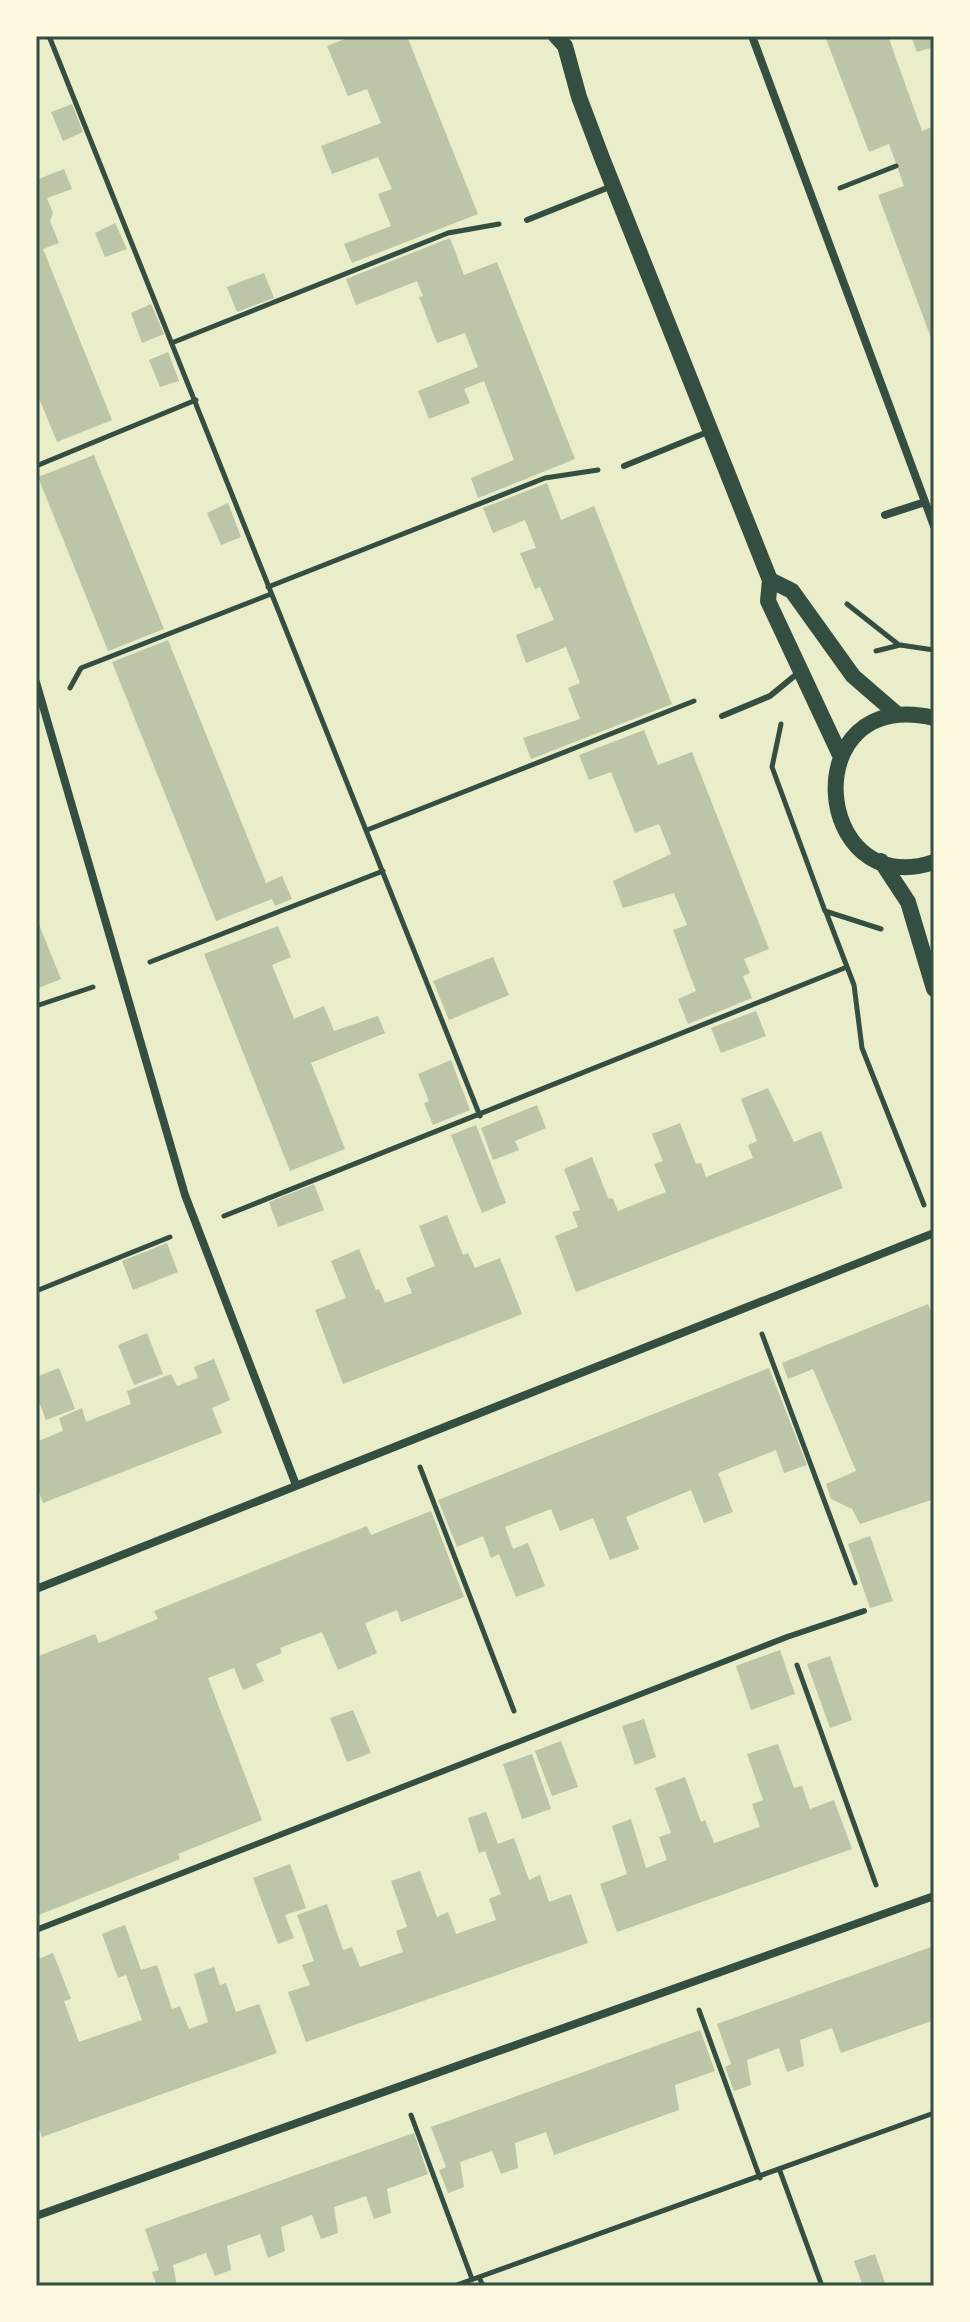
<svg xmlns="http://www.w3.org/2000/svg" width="970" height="2322" font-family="'PT Sans',sans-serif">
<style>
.building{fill:#bcc5a7}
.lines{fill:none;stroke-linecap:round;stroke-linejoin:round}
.path{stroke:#344e41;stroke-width:5}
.service{stroke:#344e41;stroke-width:6}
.minor{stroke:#344e41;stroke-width:8}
.secondary{stroke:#344e41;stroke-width:16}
.neatline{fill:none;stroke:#344e41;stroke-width:3}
</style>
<rect width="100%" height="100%" fill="#e9edc9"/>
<path class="building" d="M 352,36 L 407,36 L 478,214 L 352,263 L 344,244 L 391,226 L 378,194 L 392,189 L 378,157 L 332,174 L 321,146 L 381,123 L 367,89 L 348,96 L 327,46 Z
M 825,36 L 888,36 L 922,131 L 934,126 L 934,346 L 878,195 L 904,186 L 889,144 L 869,152 Z
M 911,36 L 934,36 L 934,47 L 917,52 Z
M 72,104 L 83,132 L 63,141 L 51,112 Z
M 64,169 L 72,189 L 47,198 L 53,213 L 50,221 L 59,243 L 43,249 L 112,420 L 57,442 L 36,391 L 36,180 Z
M 115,223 L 127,249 L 105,257 L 95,233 Z
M 450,238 L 464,275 L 497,262 L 575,459 L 478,498 L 471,478 L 514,460 L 484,381 L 464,389 L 470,403 L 429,419 L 418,391 L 478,367 L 465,333 L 437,343 L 419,297 L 423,296 L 417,281 L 356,305 L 346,279 Z
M 264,273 L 274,298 L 237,312 L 227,287 Z
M 151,304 L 164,334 L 142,343 L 131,313 Z
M 168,352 L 179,381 L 160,387 L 149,360 Z
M 94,455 L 164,629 L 108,651 L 38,477 Z
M 547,483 L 561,520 L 594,506 L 672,704 L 531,759 L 523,738 L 580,719 L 568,688 L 580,683 L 566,647 L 526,663 L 516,635 L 554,620 L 540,587 L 535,589 L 520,553 L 536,548 L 525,520 L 493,533 L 483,508 Z
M 228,503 L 241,537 L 221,545 L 207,513 Z
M 168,640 L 266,883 L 282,876 L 292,899 L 275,906 L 272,899 L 216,921 L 112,662 Z
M 644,730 L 658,765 L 692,752 L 769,949 L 744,959 L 750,973 L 743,976 L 752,998 L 688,1024 L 678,999 L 696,991 L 673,930 L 687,925 L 674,893 L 623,908 L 613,881 L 671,854 L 659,824 L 635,833 L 611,772 L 589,780 L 579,755 Z
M 36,917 L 61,979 L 36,989 Z
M 278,926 L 291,957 L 272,965 L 294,1019 L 324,1006 L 334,1031 L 378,1016 L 385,1033 L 311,1063 L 345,1149 L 290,1171 L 204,954 Z
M 493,957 L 509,995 L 449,1020 L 433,981 Z
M 756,1011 L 766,1036 L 721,1053 L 711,1028 Z
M 451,1060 L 470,1110 L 433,1125 L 424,1103 L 429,1101 L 418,1074 Z
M 768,1088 L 794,1142 L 821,1131 L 843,1188 L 576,1292 L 555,1236 L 578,1227 L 572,1212 L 580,1210 L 564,1169 L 592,1157 L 608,1198 L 613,1199 L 618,1211 L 666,1192 L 654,1164 L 663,1161 L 652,1134 L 680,1123 L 696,1164 L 701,1163 L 706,1177 L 733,1166 L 753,1158 L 748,1145 L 757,1141 L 741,1099 Z
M 537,1105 L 546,1128 L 515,1141 L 519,1150 L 493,1160 L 481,1128 Z
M 476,1125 L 506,1203 L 482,1213 L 451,1135 Z
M 314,1184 L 324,1210 L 278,1227 L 269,1202 Z
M 447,1215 L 463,1255 L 468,1253 L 475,1268 L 500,1258 L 522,1314 L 343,1384 L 315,1310 L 346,1298 L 331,1261 L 359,1249 L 376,1290 L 379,1289 L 385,1303 L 412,1293 L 406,1278 L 435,1266 L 419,1226 Z
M 167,1243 L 178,1272 L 133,1290 L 122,1261 Z
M 928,1304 L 934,1319 L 934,1499 L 860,1524 L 852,1509 L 831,1499 L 826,1484 L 856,1471 L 813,1369 L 788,1379 L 782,1363 Z
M 147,1333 L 163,1374 L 134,1385 L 118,1345 Z
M 214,1359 L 230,1400 L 212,1408 L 222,1433 L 43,1503 L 36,1485 L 36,1442 L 63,1431 L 59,1418 L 82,1408 L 86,1422 L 131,1404 L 127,1391 L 171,1374 L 177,1386 L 198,1378 L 194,1367 Z
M 59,1368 L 75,1409 L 46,1420 L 36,1394 L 36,1377 Z
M 769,1368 L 807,1465 L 784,1473 L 776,1450 L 718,1473 L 733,1512 L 704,1523 L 691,1490 L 626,1517 L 639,1549 L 610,1560 L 593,1518 L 560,1531 L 551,1509 L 505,1527 L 513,1549 L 528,1543 L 545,1586 L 516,1597 L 499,1554 L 491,1558 L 483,1536 L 457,1547 L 438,1500 Z
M 431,1511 L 464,1597 L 401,1622 L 397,1610 L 365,1623 L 377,1653 L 338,1670 L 322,1632 L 280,1648 L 282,1653 L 256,1664 L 264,1681 L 243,1690 L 234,1668 L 208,1678 L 262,1820 L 178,1854 L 180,1859 L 36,1916 L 36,1657 L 95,1634 L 99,1643 L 158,1619 L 154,1611 L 294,1555 L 367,1526 L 371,1535 Z
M 870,1536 L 893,1601 L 870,1608 L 848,1544 Z
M 780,1650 L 795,1694 L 751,1710 L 736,1666 Z
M 830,1656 L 852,1720 L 830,1728 L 807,1664 Z
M 353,1710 L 371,1753 L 347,1762 L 330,1718 Z
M 644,1719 L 656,1757 L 635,1765 L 622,1726 Z
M 561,1741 L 578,1787 L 552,1796 L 535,1751 Z
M 778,1744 L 794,1788 L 802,1786 L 810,1809 L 834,1800 L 852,1849 L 617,1932 L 600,1884 L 627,1874 L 612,1826 L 631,1819 L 646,1868 L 667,1860 L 659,1837 L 671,1833 L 655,1788 L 685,1777 L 701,1822 L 705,1820 L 714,1843 L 760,1827 L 752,1804 L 763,1800 L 747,1754 Z
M 532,1754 L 551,1809 L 522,1819 L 503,1764 Z
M 486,1812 L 498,1844 L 514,1838 L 529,1880 L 540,1875 L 549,1902 L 571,1894 L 588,1943 L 306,2042 L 288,1992 L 310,1985 L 302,1965 L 314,1961 L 297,1915 L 327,1904 L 343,1950 L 352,1947 L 360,1967 L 403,1952 L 396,1931 L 407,1927 L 391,1881 L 420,1871 L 437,1917 L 448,1912 L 456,1934 L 496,1920 L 489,1899 L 501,1894 L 485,1851 L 479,1853 L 468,1818 Z
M 290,1864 L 306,1908 L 285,1915 L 294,1938 L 278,1944 L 253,1878 Z
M 125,1925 L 141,1970 L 157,1965 L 172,2009 L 180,2006 L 189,2029 L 208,2022 L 194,1974 L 214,1967 L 220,1985 L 226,1983 L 236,2012 L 259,2004 L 277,2053 L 42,2137 L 36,2119 L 36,1960 L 53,1953 L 71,1999 L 64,2001 L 79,2042 L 142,2020 L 126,1975 L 118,1978 L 102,1934 Z
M 934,1946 L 934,2020 L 841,2053 L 832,2028 L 800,2040 L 804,2066 L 787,2072 L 779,2048 L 747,2060 L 751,2085 L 734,2091 L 725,2067 L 731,2064 L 717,2024 Z
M 700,2030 L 715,2071 L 675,2085 L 679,2110 L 554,2155 L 546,2132 L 515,2143 L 518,2168 L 501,2174 L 492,2151 L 460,2162 L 464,2187 L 448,2193 L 439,2170 L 446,2167 L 431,2127 Z
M 414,2133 L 428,2174 L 387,2189 L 391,2213 L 374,2219 L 366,2196 L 334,2207 L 338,2233 L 321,2239 L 312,2215 L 281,2227 L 285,2251 L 268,2258 L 260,2234 L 227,2246 L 231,2270 L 215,2276 L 206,2253 L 173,2265 L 177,2286 L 157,2286 L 152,2272 L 159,2270 L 145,2229 Z
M 875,2254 L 886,2286 L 863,2286 L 854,2261 Z"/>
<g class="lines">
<path class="path" d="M 49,36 L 480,1116
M 840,188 L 896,166
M 174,342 L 448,233 L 499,224
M 36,466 L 196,400
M 268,587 L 545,478 L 598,470
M 847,604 L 899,645
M 876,651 L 900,645 L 934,650
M 70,688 L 81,668 L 271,594
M 781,724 L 772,767 L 825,911 L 881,929
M 367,830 L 694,701
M 826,912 L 854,985 L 862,1048 L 924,1205
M 150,962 L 383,871
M 36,1006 L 93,987
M 224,1216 L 847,967
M 36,1291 L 170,1237
M 762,1334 L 855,1583
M 420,1467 L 514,1711
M 797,1665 L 876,1885
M 699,2010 L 760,2178
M 411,2115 L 472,2279
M 780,2171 L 822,2286
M 479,2277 L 483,2286
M 454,2286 L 934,2113"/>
<path class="service" d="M 527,220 L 612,186
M 624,466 L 710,431
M 722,716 L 770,696 L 798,673
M 36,1930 L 787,1637 L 864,1611"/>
<path class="minor" d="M 752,36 L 934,526
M 885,515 L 925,502
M 36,682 L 185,1195 L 296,1485
M 36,1589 L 934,1233
M 36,2216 L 934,1896"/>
<path class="secondary" d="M 556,36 L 565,46 L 579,97 L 602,158 L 770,580 L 768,601 L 841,757
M 770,580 L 792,591 L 853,676 L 898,715
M 934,718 C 794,685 812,903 934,862
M 881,861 L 908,902 L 934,989"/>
</g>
<rect width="970" height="2322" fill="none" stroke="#fefae0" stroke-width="76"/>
<rect x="38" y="38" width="894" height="2246" class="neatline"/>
</svg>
